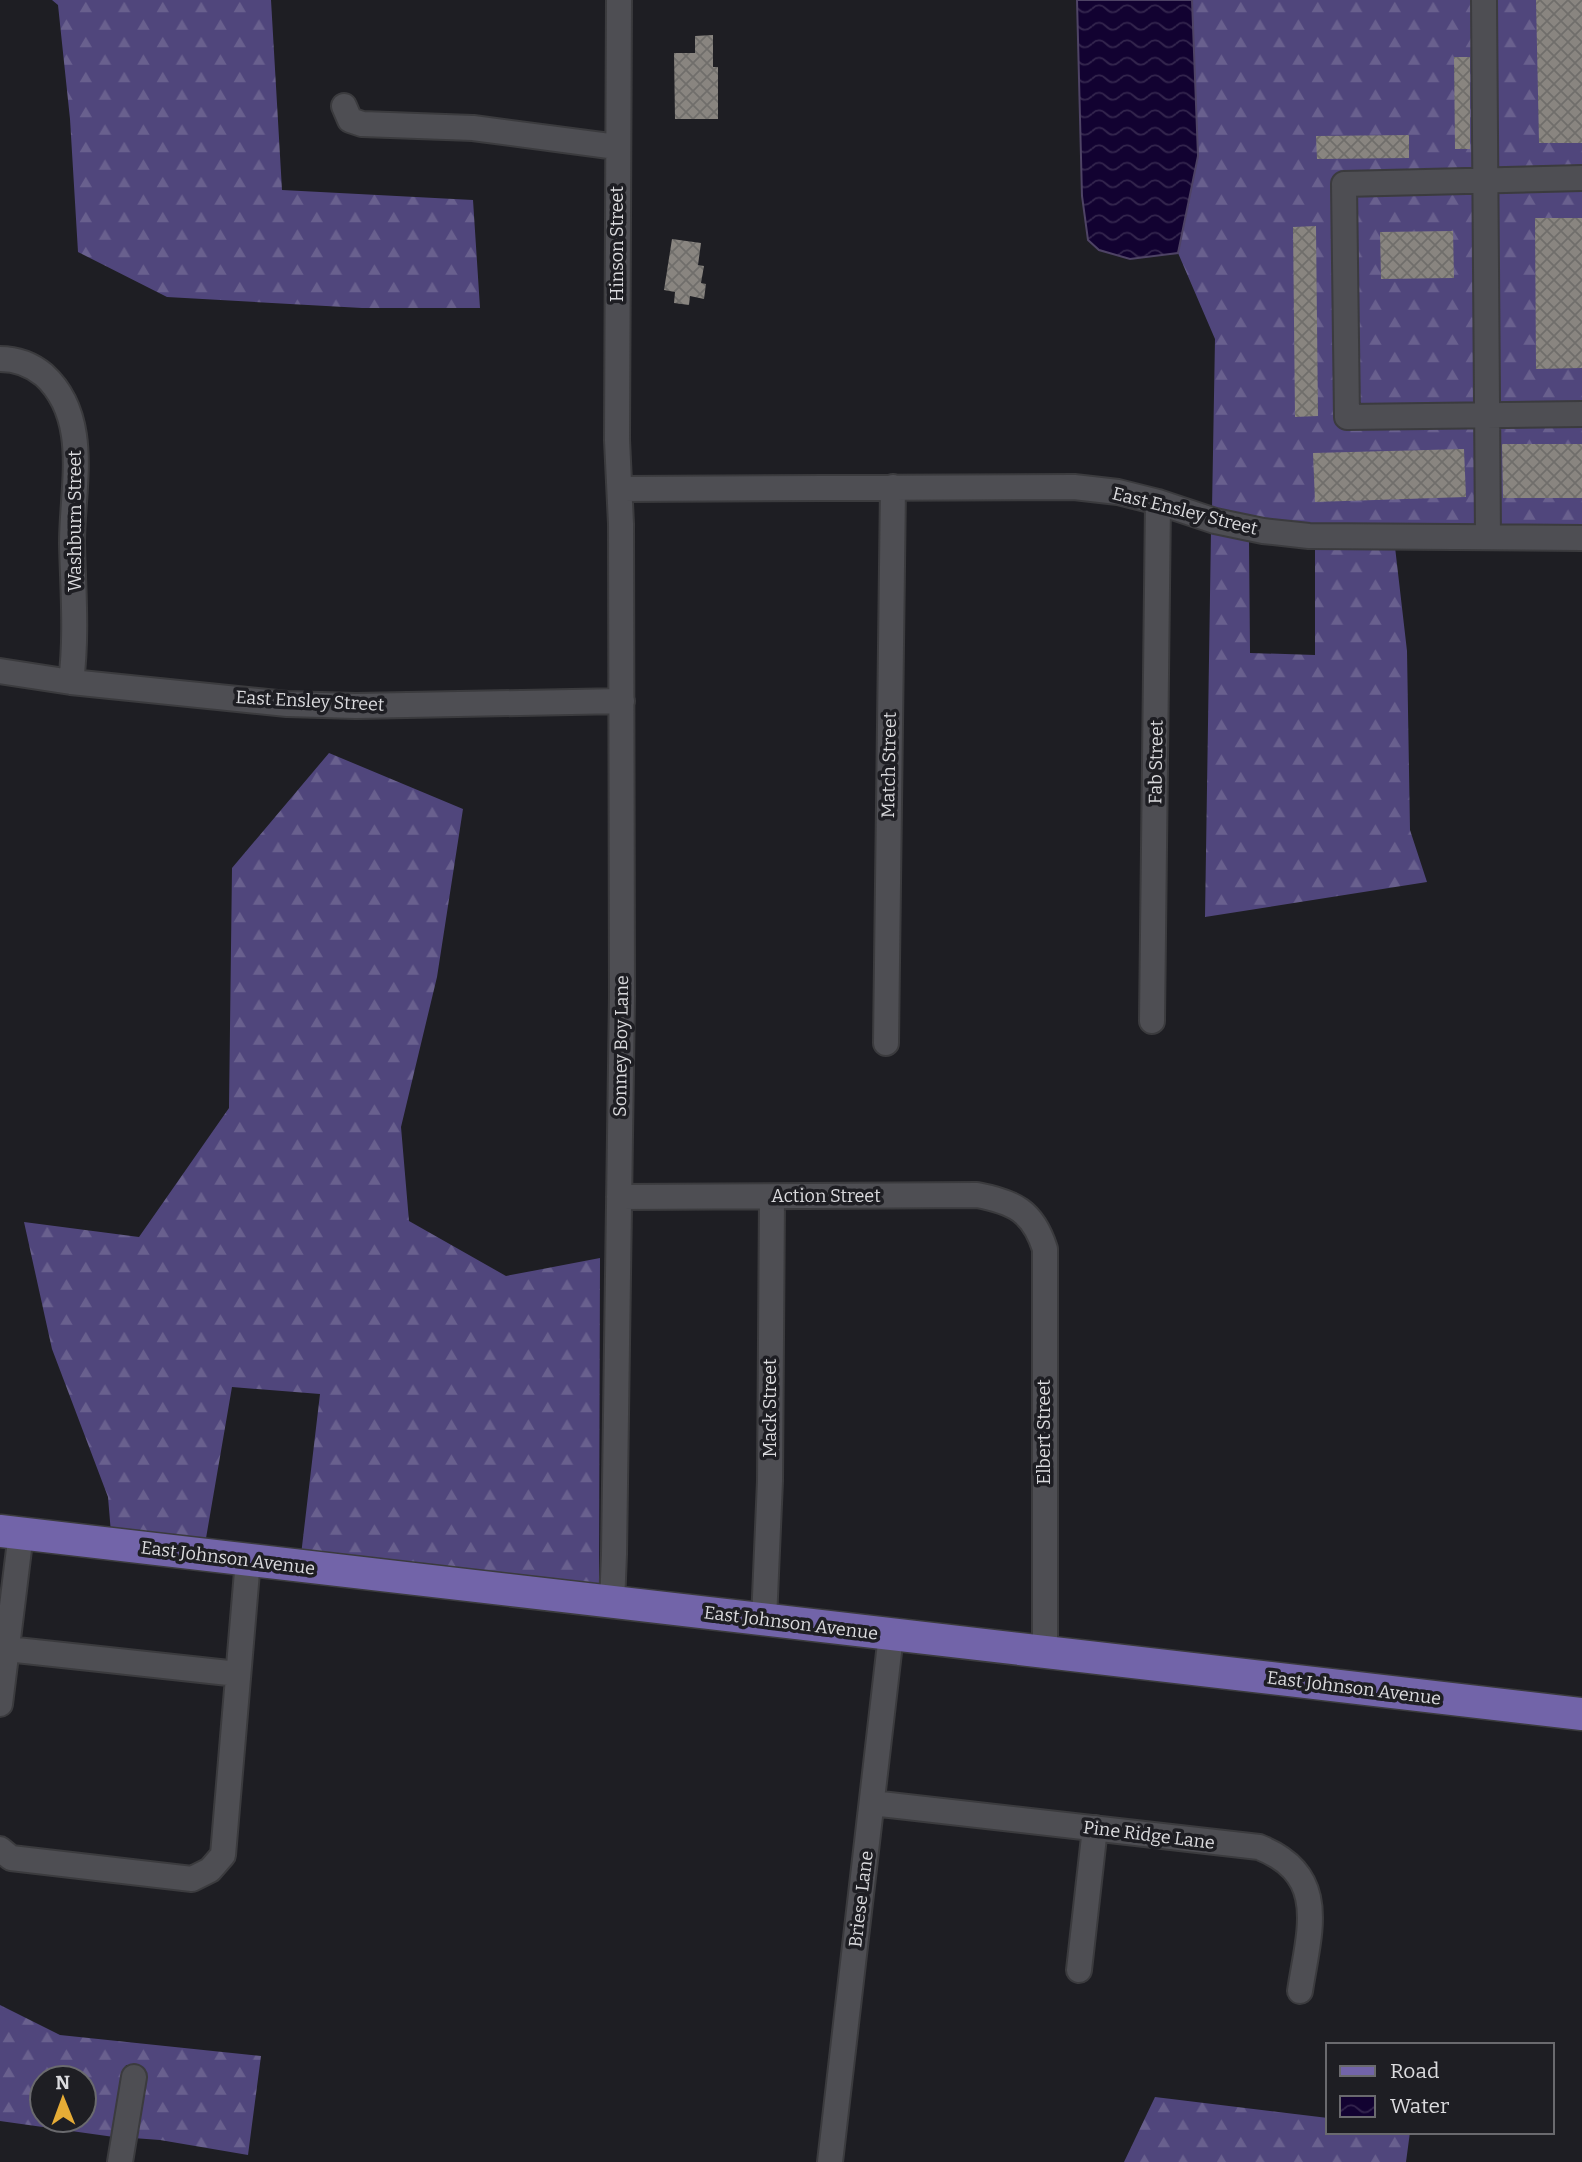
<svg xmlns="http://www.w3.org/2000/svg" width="1582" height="2162" font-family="Bitter,serif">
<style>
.forest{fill:url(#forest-firs);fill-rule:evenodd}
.water{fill:url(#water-waves);stroke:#4e4365;stroke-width:2}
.building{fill:url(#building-cross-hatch)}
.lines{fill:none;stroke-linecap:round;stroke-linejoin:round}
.minor-casing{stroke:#3b3b3e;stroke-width:28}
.major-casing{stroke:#3b3b3e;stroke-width:35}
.minor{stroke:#4e4e53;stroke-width:24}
.major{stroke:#7264a9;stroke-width:32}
.labels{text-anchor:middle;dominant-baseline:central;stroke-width:7;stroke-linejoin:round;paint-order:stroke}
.street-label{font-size:18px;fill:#dbdbde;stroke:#1e1e23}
</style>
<defs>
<pattern id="forest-firs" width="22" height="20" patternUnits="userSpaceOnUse" patternTransform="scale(1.75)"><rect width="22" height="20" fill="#50467c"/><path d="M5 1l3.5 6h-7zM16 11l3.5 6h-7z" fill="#69608e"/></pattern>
<pattern id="water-waves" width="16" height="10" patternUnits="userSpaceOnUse" patternTransform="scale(1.75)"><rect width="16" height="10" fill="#120231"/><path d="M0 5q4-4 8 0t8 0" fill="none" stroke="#34264e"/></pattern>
<pattern id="building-cross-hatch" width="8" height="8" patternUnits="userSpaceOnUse" patternTransform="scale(1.75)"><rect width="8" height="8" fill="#898580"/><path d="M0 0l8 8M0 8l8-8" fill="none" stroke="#706e6b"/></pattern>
</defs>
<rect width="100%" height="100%" fill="#1e1e23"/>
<path class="forest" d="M 52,0 L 271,0 L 282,190 L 473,200 L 480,308 L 362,308 L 167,297 L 78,252 L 70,119 L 58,5 Z
M 1192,0 L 1582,0 L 1582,527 L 1309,525 L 1264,520 L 1212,509 L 1215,339 L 1178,253 L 1198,156 Z
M 1211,531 L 1249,540 L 1250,653 L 1315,655 L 1315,547 L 1395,547 L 1407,651 L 1410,830 L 1427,882 L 1205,917 Z
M 329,753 L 463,809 L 437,977 L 401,1127 L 409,1221 L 506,1276 L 600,1258 L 599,1590 L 301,1555 L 320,1394 L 232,1387 L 205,1544 L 111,1533 L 108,1497 L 52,1349 L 24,1222 L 139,1237 L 229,1108 L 232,868 Z
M 0,2005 L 60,2035 L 261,2056 L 248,2155 L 160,2140 L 133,2138 L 144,2069 L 126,2065 L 114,2137 L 0,2121 ZM 42,2078 L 84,2078 L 84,2120 L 42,2120 Z
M 1155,2097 L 1328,2118 L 1328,2132 L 1410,2132 L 1406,2162 L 1124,2162 Z"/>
<path class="water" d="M 1077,0 L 1192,0 L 1198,156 L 1178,253 L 1130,259 L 1099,250 L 1088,240 L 1082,196 Z"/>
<path class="building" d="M 1536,0 L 1582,0 L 1582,143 L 1539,143 Z
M 713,35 L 713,67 L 718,67 L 718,119 L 675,119 L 674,53 L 695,53 L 695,36 Z
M 1454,57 L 1470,57 L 1470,149 L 1455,149 Z
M 1409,135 L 1409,158 L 1317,159 L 1316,136 Z
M 1535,218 L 1582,218 L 1582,368 L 1536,369 Z
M 1316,226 L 1318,416 L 1295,417 L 1293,227 Z
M 1453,231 L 1454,278 L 1381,279 L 1380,232 Z
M 672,239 L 701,243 L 698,265 L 704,266 L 701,283 L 706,284 L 704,299 L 690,296 L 689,305 L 674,303 L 675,292 L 664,290 Z
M 1502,444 L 1582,444 L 1582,498 L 1503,498 Z
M 1464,449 L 1466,497 L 1315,502 L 1313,453 Z"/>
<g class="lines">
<defs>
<path id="minor" d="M 1484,0 L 1488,537
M 344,106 L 350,120 L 362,124 L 473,128 L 617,147
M 1582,178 L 1344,184 L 1347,417 L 1582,414
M 0,359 C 16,359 32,365 44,375 C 91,418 72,487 72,543 C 73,589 77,635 71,682
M 620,489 L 1074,487 L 1118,492 L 1158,502 L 1215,521 L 1263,531 L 1309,536 L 1582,538
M 0,671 L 71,682 L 287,704 L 356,706 L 622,701
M 1152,1021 L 1158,502
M 886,1043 L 893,487
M 619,1197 L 977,1195 C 1014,1202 1033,1211 1045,1249 L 1045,1653
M 612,1603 L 614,1554 L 622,996 L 621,524 L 617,440 L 619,0
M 764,1620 L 770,1481 L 772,1197
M 7,1649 L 238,1674
M 0,1704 L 21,1533
M 872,1803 L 1259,1847 C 1330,1875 1309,1931 1300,1991
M 0,1849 L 11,1858 L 192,1879 L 210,1870 L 223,1855 L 248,1560
M 1079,1970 L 1095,1828
M 120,2162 L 134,2077
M 830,2162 L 891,1635"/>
<path id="major" d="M 0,1531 L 1582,1714"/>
</defs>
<use href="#minor" class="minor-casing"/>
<use href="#major" class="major-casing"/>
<use href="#minor" class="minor"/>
<use href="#major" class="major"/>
</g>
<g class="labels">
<g class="street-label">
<text transform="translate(617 244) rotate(-90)">Hinson Street</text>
<text transform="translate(1185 511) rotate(14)">East Ensley Street</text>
<text transform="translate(75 521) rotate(-90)">Washburn Street</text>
<text transform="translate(310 701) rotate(3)">East Ensley Street</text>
<text transform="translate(1156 762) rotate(-89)">Fab Street</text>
<text transform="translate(889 765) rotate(-89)">Match Street</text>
<text transform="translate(621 1046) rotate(-89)">Sonney Boy Lane</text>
<text x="826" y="1196">Action Street</text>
<text transform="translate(770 1408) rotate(-90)">Mack Street</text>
<text transform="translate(1044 1432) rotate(-90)">Elbert Street</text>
<text transform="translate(228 1558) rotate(7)">East Johnson Avenue</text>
<text transform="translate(791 1623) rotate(7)">East Johnson Avenue</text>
<text transform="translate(1354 1688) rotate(7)">East Johnson Avenue</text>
<text transform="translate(1149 1835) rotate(7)">Pine Ridge Lane</text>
<text transform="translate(861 1899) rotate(-83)">Briese Lane</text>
</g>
</g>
<rect x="1326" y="2043" width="228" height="91" fill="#1e1e23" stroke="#6a6a6e" stroke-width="2"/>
<rect x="1340" y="2066" width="35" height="10" fill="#7264a9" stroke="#6a6a6e" stroke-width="2"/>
<text x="1390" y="2078" font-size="21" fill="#dbdbde">Road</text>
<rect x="1340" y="2096" width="35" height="21" fill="url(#water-waves)" stroke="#6a6a6e" stroke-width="2"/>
<text x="1390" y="2113" font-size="21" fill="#dbdbde">Water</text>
<g transform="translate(63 2099) rotate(359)"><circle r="33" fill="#1e1e23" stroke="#6a6a6e" stroke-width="2"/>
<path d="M0-5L12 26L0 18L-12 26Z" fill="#e6ac36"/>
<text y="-10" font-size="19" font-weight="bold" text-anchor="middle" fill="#dbdbde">N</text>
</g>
</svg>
